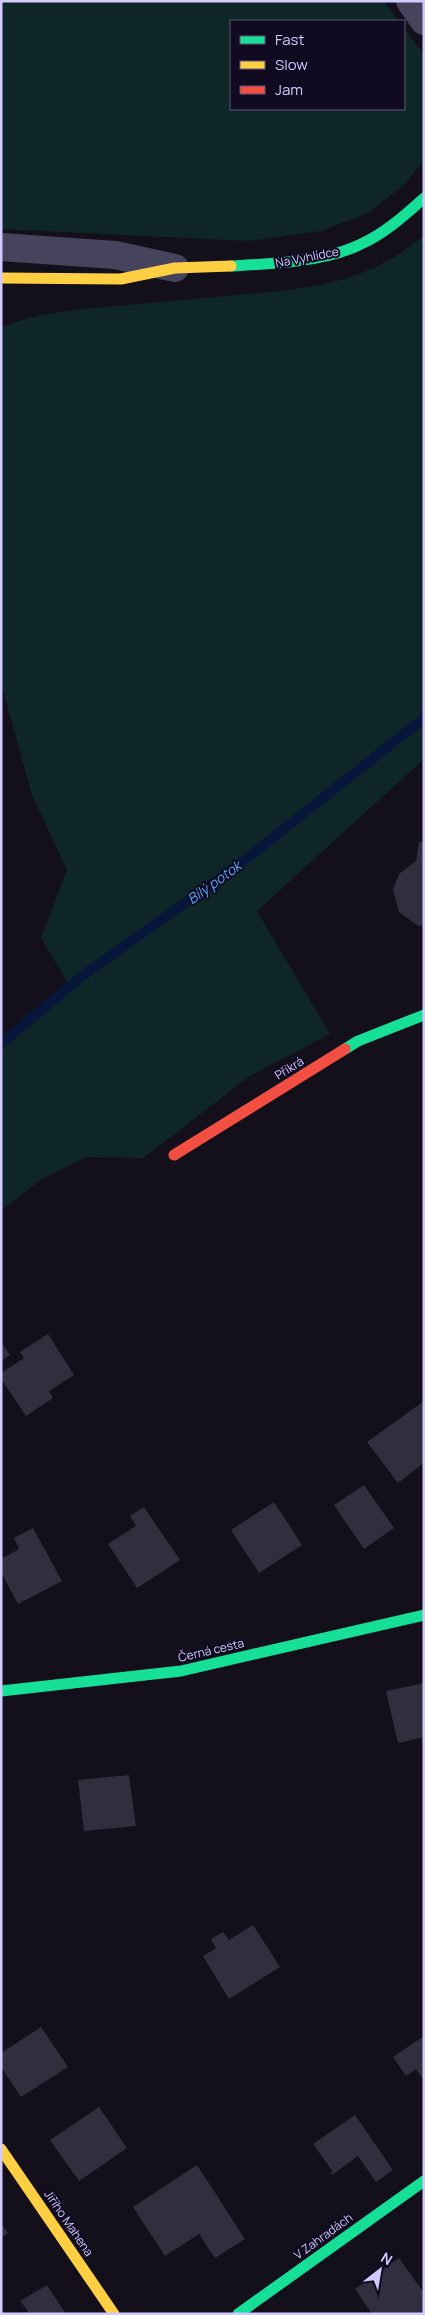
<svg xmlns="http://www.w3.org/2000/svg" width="425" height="2315" font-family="Manrope,sans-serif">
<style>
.green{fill:#0f2629}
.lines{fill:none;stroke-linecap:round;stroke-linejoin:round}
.stream{stroke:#07173c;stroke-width:10}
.building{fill:#312e3e}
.street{stroke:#46445d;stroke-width:28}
.fast{stroke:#16e098;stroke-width:11}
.slow{stroke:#ffcf43;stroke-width:11}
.jam{stroke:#f24e42;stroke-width:11}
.labels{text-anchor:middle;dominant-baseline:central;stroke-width:4;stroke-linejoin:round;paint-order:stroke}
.street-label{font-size:12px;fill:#d3cbff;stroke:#100b20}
.water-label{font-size:14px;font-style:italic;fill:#59aaff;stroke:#100b20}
</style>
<rect width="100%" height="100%" fill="#13101b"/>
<path class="green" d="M 1,1 L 384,1 L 399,21 L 231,21 L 231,109 L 404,109 L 404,28 L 424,55 L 424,160 L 403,186 L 366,214 L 321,231 L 248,241 L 1,229 Z
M 424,235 L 424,759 L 257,911 L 330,1034 L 250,1076 L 143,1158 L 87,1157 L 42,1179 L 1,1210 L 1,1037 L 68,983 L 41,938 L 67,870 L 32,795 L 1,683 L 1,327 C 42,311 84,309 127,305 C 168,301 208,298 248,294 C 314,288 373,281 424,235 Z"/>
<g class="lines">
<path class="stream" d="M 1,1044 L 82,976 L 237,866 L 424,718"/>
</g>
<path class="building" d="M 419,842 L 424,842 L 424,927 L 419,925 L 418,926 L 399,912 L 393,890 L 399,874 L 416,861 Z
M 48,1334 L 74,1375 L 49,1391 L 53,1398 L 26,1416 L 1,1379 L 1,1373 L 24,1358 L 20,1352 Z
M 1,1342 L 10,1355 L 1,1361 Z
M 424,1401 L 424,1463 L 398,1483 L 367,1442 Z
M 364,1485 L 394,1528 L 364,1549 L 334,1505 Z
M 274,1502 L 302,1545 L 259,1573 L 231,1530 Z
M 144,1507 L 180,1560 L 137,1588 L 108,1544 L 136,1526 L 130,1516 Z
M 33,1528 L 62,1581 L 18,1604 L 1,1572 L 1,1559 L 19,1549 L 14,1538 Z
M 424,1683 L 424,1737 L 398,1743 L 386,1691 Z
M 129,1775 L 136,1826 L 84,1831 L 78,1780 Z
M 253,1925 L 280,1967 L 229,1999 L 203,1956 L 216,1948 L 211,1939 L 223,1932 L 229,1940 Z
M 41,2027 L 68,2067 L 21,2097 L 1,2067 L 1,2053 Z
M 424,2036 L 424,2080 L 416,2069 L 406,2076 L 393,2057 Z
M 99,2107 L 127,2148 L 79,2181 L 50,2140 Z
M 355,2115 L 393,2170 L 376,2182 L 358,2156 L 332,2175 L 330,2173 L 333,2172 L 313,2144 Z
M 197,2165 L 245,2239 L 215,2258 L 199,2234 L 165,2256 L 133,2207 Z
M 1,2223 L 8,2233 L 1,2238 Z
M 399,2258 L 424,2293 L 424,2314 L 372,2314 L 355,2289 Z
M 47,2285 L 66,2314 L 24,2314 L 28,2311 L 20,2301 Z"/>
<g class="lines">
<path class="street" d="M 410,1 L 424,21
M 1,247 L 115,255 L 175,268"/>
<path class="fast" d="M 231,266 C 269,264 324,262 359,245 C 384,234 404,216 424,198
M 345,1049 L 358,1041 L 424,1015
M 1,1691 L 181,1671 L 424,1615
M 238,2314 L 424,2181"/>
<path class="slow" d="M 1,278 L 121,279 L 175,268 L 231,266
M 1,2149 L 114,2314"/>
<path class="jam" d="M 174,1155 L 345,1049"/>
</g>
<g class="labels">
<g class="street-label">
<text transform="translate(307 257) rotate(-11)">Na Vyhlídce</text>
<text transform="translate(289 1068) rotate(-32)">Příkrá</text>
<text transform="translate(211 1650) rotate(-13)">Černá cesta</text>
<text transform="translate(69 2223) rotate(56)">Jiřího Mahena</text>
<text transform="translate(323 2236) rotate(-36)">V Zahradách</text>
</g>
<g class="water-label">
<text transform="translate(214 882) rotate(-36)">Bílý potok</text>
</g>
</g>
<rect width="425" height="2315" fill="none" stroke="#d3cbff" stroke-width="5"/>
<rect x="230" y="20" width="175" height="90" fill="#100b20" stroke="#5e5879"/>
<rect x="240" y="36" width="25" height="8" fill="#16e098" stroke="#5e5879"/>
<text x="275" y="45" font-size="15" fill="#d3cbff">Fast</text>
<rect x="240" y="61" width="25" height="8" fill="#ffcf43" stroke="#5e5879"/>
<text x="275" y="70" font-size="15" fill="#d3cbff">Slow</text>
<rect x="240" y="86" width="25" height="8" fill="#f24e42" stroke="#5e5879"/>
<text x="275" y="95" font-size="15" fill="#d3cbff">Jam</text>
<g transform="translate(380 2270) rotate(31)" stroke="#100b20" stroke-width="4" paint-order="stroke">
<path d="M0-4L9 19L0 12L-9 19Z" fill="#d3cbff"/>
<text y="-8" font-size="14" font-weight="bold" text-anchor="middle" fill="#d3cbff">N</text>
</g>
</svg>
